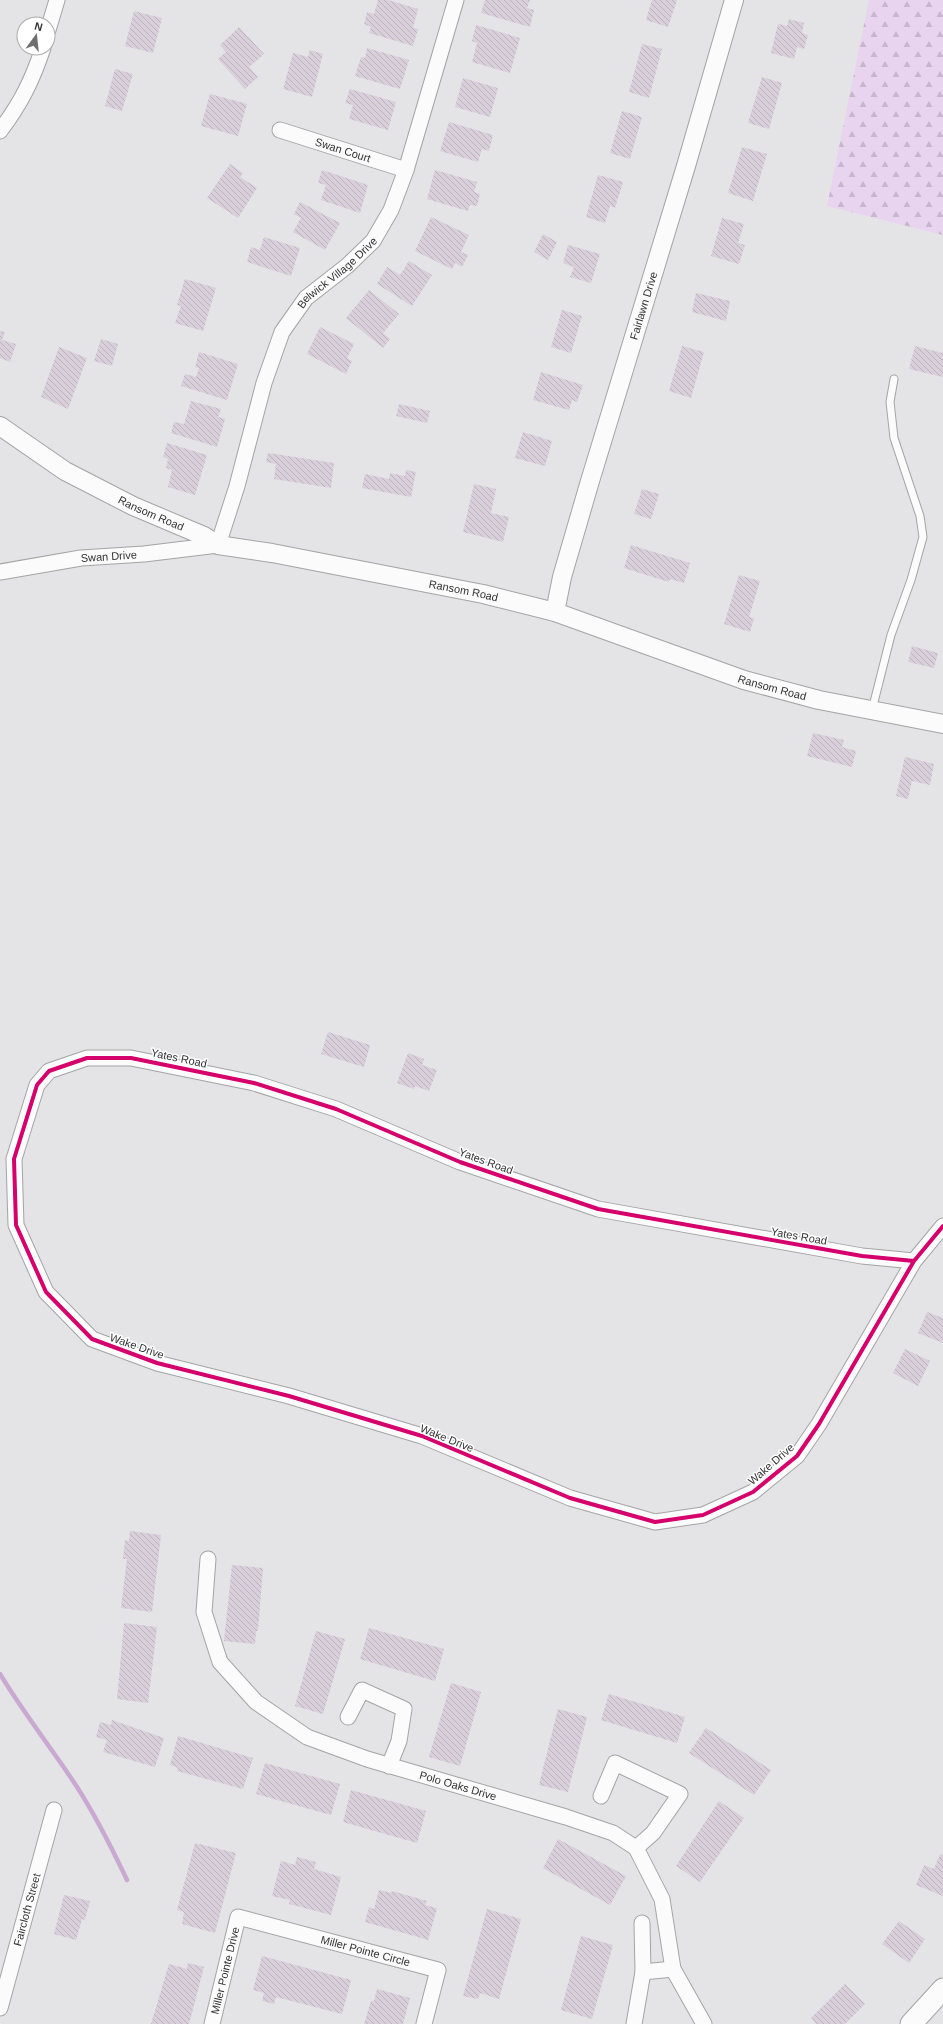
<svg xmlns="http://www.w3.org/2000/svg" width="943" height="2024" font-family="Arial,sans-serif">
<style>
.forest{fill:url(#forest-firs)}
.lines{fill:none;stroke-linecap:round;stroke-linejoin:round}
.stream{stroke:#c9a9d1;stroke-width:4.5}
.building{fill:url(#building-back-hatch)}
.service-casing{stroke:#a5a4a5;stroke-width:9}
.minor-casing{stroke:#a5a4a5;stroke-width:17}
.tertiary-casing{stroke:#a5a4a5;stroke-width:20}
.secondary-casing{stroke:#a5a4a5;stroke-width:23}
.service{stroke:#fbfbfb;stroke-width:7}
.minor{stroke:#fbfbfb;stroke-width:15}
.tertiary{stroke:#fbfbfb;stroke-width:18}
.secondary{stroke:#fbfbfb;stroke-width:21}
.cycleway-casing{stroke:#fff;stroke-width:6}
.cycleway{stroke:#d6006c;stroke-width:4}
.labels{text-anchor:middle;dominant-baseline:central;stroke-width:3;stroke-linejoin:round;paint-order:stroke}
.street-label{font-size:11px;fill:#333233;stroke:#fff}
</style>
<defs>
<pattern id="forest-firs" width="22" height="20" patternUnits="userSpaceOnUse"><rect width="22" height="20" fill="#e8d4ee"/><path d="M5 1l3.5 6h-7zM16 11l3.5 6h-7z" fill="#c7b6cd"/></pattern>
<pattern id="building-back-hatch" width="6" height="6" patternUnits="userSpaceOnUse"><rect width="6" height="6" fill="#d8cfdb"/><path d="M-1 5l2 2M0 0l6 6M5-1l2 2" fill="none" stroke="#bab2bc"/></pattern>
</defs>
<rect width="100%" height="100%" fill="#e4e3e5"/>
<path class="forest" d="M 869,0 L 943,0 L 943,235 L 827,206 Z"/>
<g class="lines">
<path class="stream" d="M 0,1674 C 21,1709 46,1741 69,1775 C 92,1808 110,1844 127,1880"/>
</g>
<path class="building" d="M 378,0 L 388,0 L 418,9 L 413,28 L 418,29 L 413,46 L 369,33 L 371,27 L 364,24 L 367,12 L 374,14 Z
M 485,0 L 530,0 L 527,8 L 534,10 L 530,27 L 481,13 Z
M 652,0 L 677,0 L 668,27 L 646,20 Z
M 134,11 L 162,18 L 153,53 L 125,46 Z
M 789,19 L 804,23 L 802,33 L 808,35 L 804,49 L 797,47 L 794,59 L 771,53 L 778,24 L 787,26 Z
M 476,25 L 520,38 L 510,73 L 472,62 L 477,43 L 472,41 Z
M 239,27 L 264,54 L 249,67 L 258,77 L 245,89 L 218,59 L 226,52 L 220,45 Z
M 642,44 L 662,49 L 649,98 L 629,92 Z
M 367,48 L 409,60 L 400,89 L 355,76 L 361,57 L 365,58 Z
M 310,50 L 323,54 L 312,97 L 283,89 L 293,53 L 308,57 Z
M 115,69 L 133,74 L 122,111 L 105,106 Z
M 762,77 L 782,83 L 769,129 L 748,123 Z
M 463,78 L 498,88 L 490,117 L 455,107 Z
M 350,89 L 396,102 L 388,130 L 349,119 L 353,105 L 345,103 Z
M 210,94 L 247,104 L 238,136 L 201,126 Z
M 622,111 L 642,117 L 630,159 L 610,153 Z
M 449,122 L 493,135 L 489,151 L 482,149 L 478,162 L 440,151 Z
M 742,147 L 767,154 L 753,201 L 728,193 Z
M 230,164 L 243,173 L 240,177 L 257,188 L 238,218 L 207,198 Z
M 322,170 L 368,185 L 360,213 L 321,200 L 326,185 L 318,183 Z
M 435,170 L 477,182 L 474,192 L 480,194 L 477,206 L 470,205 L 468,211 L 427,199 Z
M 598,175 L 623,182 L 615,208 L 610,206 L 605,223 L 586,217 Z
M 300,202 L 340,223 L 325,250 L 293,232 L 301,218 L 294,214 Z
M 431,217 L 469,235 L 461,252 L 468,255 L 462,267 L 455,263 L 452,269 L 415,251 Z
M 722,218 L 744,224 L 738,243 L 745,245 L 739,264 L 711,256 Z
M 543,234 L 557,242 L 548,260 L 534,252 Z
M 264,237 L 300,248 L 291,276 L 247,262 L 251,247 L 260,250 Z
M 568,245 L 600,254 L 591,283 L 570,277 L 574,267 L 563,263 Z
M 409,261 L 432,275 L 412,306 L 377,284 L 387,267 L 400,275 Z
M 185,279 L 216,288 L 203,331 L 175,323 L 181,306 L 177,305 Z
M 369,290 L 399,314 L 383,333 L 390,339 L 383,348 L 346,318 Z
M 696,293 L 730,301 L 726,321 L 692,312 Z
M 562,310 L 582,316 L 571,353 L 551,347 Z
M 320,327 L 354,344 L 347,358 L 352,361 L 346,374 L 307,354 Z
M 0,331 L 5,332 L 2,340 L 16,344 L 10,362 L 0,358 Z
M 101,339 L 118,344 L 112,366 L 94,361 Z
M 682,346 L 704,352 L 691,398 L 669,391 Z
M 915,346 L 943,353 L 943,377 L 909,369 Z
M 59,347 L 87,358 L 68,409 L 41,397 Z
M 199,352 L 238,364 L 227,400 L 181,386 L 185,374 L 196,377 L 199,368 L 195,367 Z
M 541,372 L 583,385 L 577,402 L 572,400 L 569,410 L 533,400 Z
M 191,401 L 221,409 L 218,417 L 225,419 L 217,447 L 171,433 L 174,422 L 184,424 Z
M 399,404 L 430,411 L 427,423 L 396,416 Z
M 523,432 L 552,441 L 545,466 L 515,458 Z
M 167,443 L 207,455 L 195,495 L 168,487 L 172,470 L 166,468 L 168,459 L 163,457 Z
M 268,453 L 334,463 L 331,488 L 274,479 L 276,464 L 266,462 Z
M 406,470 L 416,472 L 411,497 L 362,488 L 365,474 L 389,479 L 390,473 L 405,476 Z
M 474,484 L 496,489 L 491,513 L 509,517 L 503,542 L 463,532 Z
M 642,489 L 659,494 L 651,519 L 634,514 Z
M 631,545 L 690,563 L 684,583 L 670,579 L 669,582 L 624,568 Z
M 739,575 L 760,581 L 749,617 L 754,618 L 750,632 L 724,624 Z
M 912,646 L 938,653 L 934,668 L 908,662 Z
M 813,733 L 844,740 L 842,747 L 856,751 L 852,767 L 807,756 Z
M 905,757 L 934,764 L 930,785 L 912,781 L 908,799 L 896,796 Z
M 328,1032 L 370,1045 L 364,1067 L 321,1054 Z
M 408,1053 L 424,1059 L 422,1065 L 437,1070 L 429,1091 L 415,1086 L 414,1089 L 397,1083 Z
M 927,1312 L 943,1318 L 943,1343 L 918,1333 Z
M 905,1349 L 930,1361 L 918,1386 L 893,1373 Z
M 130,1531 L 161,1535 L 152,1612 L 121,1608 L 127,1559 L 123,1559 L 125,1540 L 129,1541 Z
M 232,1565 L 263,1568 L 258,1631 L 256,1631 L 255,1644 L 224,1641 Z
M 124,1623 L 157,1627 L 148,1703 L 117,1699 Z
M 369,1628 L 444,1649 L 435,1681 L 360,1659 Z
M 316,1631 L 345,1639 L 323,1714 L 295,1706 Z
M 451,1683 L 481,1692 L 460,1766 L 429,1757 Z
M 609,1694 L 685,1717 L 677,1743 L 601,1720 Z
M 558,1709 L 587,1717 L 568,1792 L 539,1785 Z
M 112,1720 L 164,1738 L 155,1767 L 103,1752 L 107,1740 L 96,1737 L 100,1722 L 111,1725 Z
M 706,1728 L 771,1770 L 754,1795 L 689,1753 Z
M 178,1736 L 253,1758 L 243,1789 L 177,1771 L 178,1768 L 170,1765 Z
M 265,1763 L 340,1784 L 331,1815 L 256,1794 Z
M 351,1790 L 426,1811 L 417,1843 L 343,1822 Z
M 719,1801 L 744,1818 L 700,1882 L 676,1866 Z
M 558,1839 L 626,1876 L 610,1905 L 543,1868 Z
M 195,1843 L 236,1853 L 215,1933 L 182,1924 L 184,1912 L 177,1910 Z
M 940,1854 L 943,1855 L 943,1896 L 916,1885 L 924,1865 L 934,1869 Z
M 297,1857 L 316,1862 L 314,1869 L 341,1877 L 331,1915 L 289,1904 L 290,1900 L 272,1896 L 281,1861 L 295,1865 Z
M 379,1890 L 391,1893 L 392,1891 L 427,1901 L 425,1905 L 437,1908 L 428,1940 L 365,1922 L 369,1907 L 374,1909 Z
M 64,1895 L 90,1901 L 85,1920 L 82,1919 L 76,1940 L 54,1934 Z
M 487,1909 L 521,1919 L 499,1999 L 480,1993 L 478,1999 L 463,1996 Z
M 899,1921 L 925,1939 L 909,1963 L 882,1944 Z
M 581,1936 L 613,1945 L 592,2019 L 561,2010 Z
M 262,1956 L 351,1980 L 342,2014 L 276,1997 L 274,2004 L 262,2001 L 264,1993 L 253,1990 Z
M 188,1963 L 204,1967 L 189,2024 L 151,2024 L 169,1964 L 187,1969 Z
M 845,1984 L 865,2004 L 845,2024 L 816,2024 L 811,2018 Z
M 377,1989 L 410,1998 L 403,2024 L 364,2024 L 371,2001 L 374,2001 Z"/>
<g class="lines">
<defs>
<path id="service" d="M 872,710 L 891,635 L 911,580 L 923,537 L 920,516 L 894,438 L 890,402 L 894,379"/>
<g id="minor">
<path d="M 48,30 L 57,0"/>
<path id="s1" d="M 280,130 L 406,170"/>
<path d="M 0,131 C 21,103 32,81 43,48"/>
<path id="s2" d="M 0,572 L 81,558 L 144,554 L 218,545 L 237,486 L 264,383 L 282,332 L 306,298 L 347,266 L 373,241 L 391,210 L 406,170 L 456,0"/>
<path d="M 914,1261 L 862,1256 L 598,1209 L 460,1162 L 336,1109 L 254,1083 L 131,1058 L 87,1058 L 49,1071 L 37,1085 L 14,1159 L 16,1225 L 46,1292 L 92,1339 L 157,1363 L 289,1396 L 422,1436 L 570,1498 L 655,1522 L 703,1515 L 753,1492 L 797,1456 L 819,1424 L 914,1261 L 943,1226"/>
<path id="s3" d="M 208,1559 L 204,1612 L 220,1662 L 256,1702 L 307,1737 L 367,1759 L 566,1817 L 613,1833 L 636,1848 L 662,1899 L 673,1969 L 704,2024"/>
<path d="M 348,1717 L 362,1690 L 404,1709 L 399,1741 L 389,1766"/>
<path d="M 601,1796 L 615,1763 L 680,1794 L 653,1833 L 636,1848"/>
<path d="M 642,1923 L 643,1972 L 673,1969"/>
<path id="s4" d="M 0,2008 L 54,1810"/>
<path id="s5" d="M 212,2024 L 238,1917 L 438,1970 L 424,2024"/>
<path d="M 634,2024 L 643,1972"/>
</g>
<g id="tertiary">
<path id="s6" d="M 0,426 L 65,471 L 133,506 L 204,536 L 218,545 L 272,553 L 483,594 L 555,612 L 744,680 L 819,700 L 943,724"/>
<path id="s7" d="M 555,612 L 562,577 L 590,481 L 686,166 L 734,0"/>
</g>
<path id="secondary" d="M 911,2024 L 943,1989"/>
</defs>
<use href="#service" class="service-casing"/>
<use href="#minor" class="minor-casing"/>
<use href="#tertiary" class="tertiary-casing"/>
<use href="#secondary" class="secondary-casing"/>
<use href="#service" class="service"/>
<use href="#minor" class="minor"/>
<use href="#tertiary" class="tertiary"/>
<use href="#secondary" class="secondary"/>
<defs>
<path id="cycleway" d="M 914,1261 L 862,1256 L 598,1209 L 460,1162 L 336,1109 L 254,1083 L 131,1058 L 87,1058 L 49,1071 L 37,1085 L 14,1159 L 16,1225 L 46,1292 L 92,1339 L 157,1363 L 289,1396 L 422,1436 L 570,1498 L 655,1522 L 703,1515 L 753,1492 L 797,1456 L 819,1424 L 914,1261 L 943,1226"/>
</defs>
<use href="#cycleway" class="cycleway-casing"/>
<use href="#cycleway" class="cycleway"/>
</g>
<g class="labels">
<g class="street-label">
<text stroke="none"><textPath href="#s1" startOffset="66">Swan Court</textPath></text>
<text stroke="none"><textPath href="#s2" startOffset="524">Belwick Village Drive</textPath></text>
<text stroke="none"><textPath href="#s7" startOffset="319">Fairlawn Drive</textPath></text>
<text stroke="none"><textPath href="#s6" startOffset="175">Ransom Road</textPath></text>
<text stroke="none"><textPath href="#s2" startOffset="110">Swan Drive</textPath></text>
<text stroke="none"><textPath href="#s6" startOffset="499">Ransom Road</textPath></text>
<text stroke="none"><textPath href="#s6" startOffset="823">Ransom Road</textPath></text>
<text transform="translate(179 1058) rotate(12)">Yates Road</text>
<text transform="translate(486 1161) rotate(20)">Yates Road</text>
<text transform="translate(799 1236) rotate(10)">Yates Road</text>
<text transform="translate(137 1346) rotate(19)">Wake Drive</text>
<text transform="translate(447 1438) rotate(22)">Wake Drive</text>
<text transform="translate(771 1464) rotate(-41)">Wake Drive</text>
<text stroke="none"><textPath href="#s3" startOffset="380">Polo Oaks Drive</textPath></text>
<text stroke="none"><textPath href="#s4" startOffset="102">Faircloth Street</textPath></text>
<text stroke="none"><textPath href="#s5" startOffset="242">Miller Pointe Circle</textPath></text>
<text stroke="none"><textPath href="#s5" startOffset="55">Miller Pointe Drive</textPath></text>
</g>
</g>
<g transform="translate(36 36) rotate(15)"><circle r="19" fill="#ffffff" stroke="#adadad"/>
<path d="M0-3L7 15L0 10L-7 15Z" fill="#717071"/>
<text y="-6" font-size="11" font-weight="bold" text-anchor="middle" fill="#333233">N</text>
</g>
</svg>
